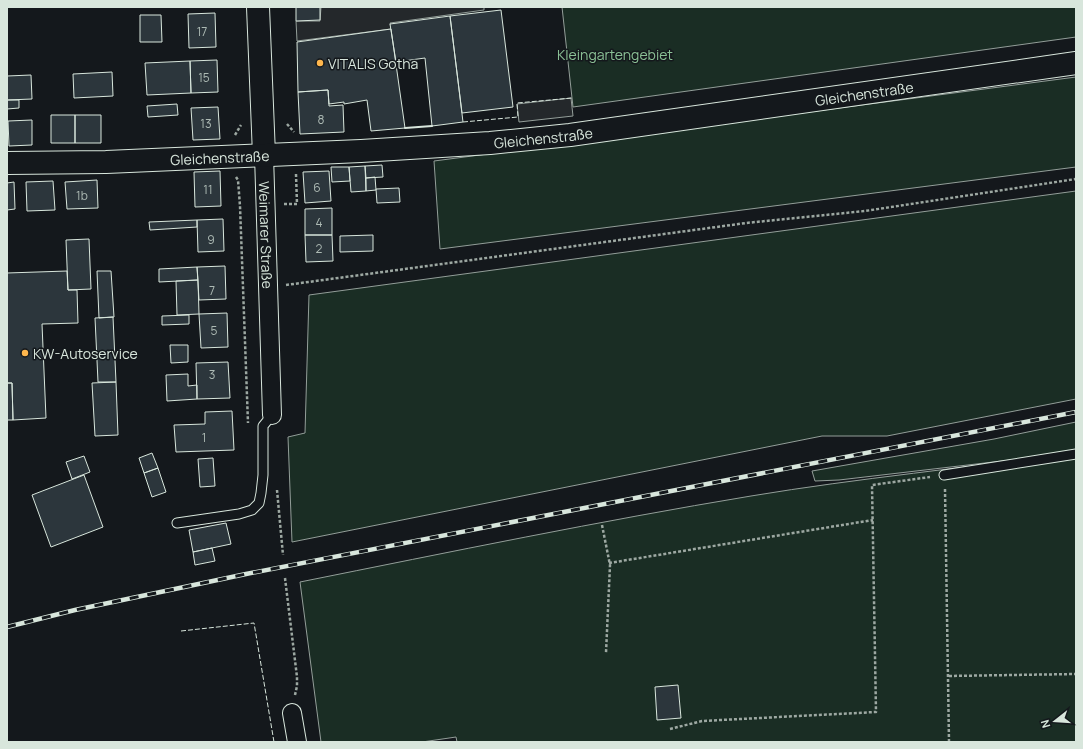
<svg xmlns="http://www.w3.org/2000/svg" width="1083" height="749" font-family="Manrope,sans-serif">
<style>
.green{fill:#1a2d24;stroke:#939e99}
.parking{fill:#24282b;stroke:#939e99}
.building{fill:#2c363c;stroke:#d8e6dc}
.lines{fill:none;stroke-linecap:round;stroke-linejoin:round}
.lane-casing{stroke:#d8e6dc;stroke-width:11}
.street-casing{stroke:#d8e6dc;stroke-width:20}
.secondary-casing{stroke:#d8e6dc;stroke-width:24}
.path{stroke:#9da8a2;stroke-width:2.5;stroke-dasharray:3 2;stroke-linecap:butt}
.lane{stroke:#14181c;stroke-width:9}
.street{stroke:#14181c;stroke-width:18}
.secondary{stroke:#14181c;stroke-width:22}
.rail-casing{stroke:#d8e6dc;stroke-width:4.5}
.rail{stroke:#14181c;stroke-width:3;stroke-dasharray:9;stroke-linecap:butt}
.fence{stroke:#d8e6dc;stroke-width:1;stroke-dasharray:5 2;stroke-linecap:butt}
.wall{stroke:#d8e6dc;stroke-width:2}
.poi-dot{fill:#ffb74d;stroke:#14181c;stroke-width:1.5}
.labels{text-anchor:middle;dominant-baseline:central;stroke-width:3;stroke-linejoin:round;paint-order:stroke}
.number-label{font-size:12px;fill:#adbab4}
.park-label{font-size:14px;fill:#8ac095;stroke:#14181c}
.poi-label{font-size:14px;fill:#d8e6dc;stroke:#14181c;text-anchor:start}
.street-label{font-size:14px;fill:#d8e6dc;stroke:#14181c}
</style>
<rect width="100%" height="100%" fill="#14181c"/>
<path class="green" d="M 562,7 L 1076,7 L 1076,37 L 573,107 Z
M 1076,77 L 1076,167 L 440,249 L 434,161 Z
M 1076,191 L 1076,399 L 887,436 L 822,436 L 292,542 L 288,437 L 305,433 L 309,295 Z
M 1076,422 L 1076,450 L 1019,459 L 839,480 L 815,481 L 812,471 L 994,439 Z
M 1076,452 L 1076,742 L 457,742 L 456,737 L 422,742 L 321,742 L 300,582 C 450,552 600,521 751,496 C 859,478 968,468 1076,452 Z"/>
<path class="parking" d="M 321,7 L 484,7 L 484,10 L 390,23 L 391,29 L 297,41 L 296,21 L 320,21 Z
M 571,98 L 573,116 L 519,122 L 517,104 Z"/>
<path class="building" d="M 296,7 L 320,7 L 320,20 L 296,21 Z
M 501,10 L 513,107 L 462,113 L 450,16 Z
M 215,13 L 216,47 L 189,48 L 188,14 Z
M 140,15 L 161,15 L 162,42 L 140,42 Z
M 450,16 L 463,122 L 432,126 L 425,58 L 396,62 L 390,24 Z
M 391,29 L 405,128 L 371,131 L 367,100 L 344,104 L 344,102 L 329,104 L 328,90 L 298,92 L 297,42 Z
M 217,60 L 218,92 L 191,93 L 190,61 Z
M 190,61 L 191,93 L 147,95 L 145,63 Z
M 112,72 L 113,96 L 74,98 L 73,74 Z
M 31,75 L 32,99 L 7,100 L 7,76 Z
M 328,90 L 329,106 L 343,105 L 344,132 L 300,134 L 298,92 Z
M 7,100 L 19,100 L 19,108 L 7,109 Z
M 177,104 L 178,115 L 148,117 L 147,106 Z
M 218,107 L 220,139 L 193,140 L 191,108 Z
M 51,115 L 75,115 L 75,143 L 51,143 Z
M 75,115 L 101,115 L 101,143 L 75,143 Z
M 32,120 L 32,145 L 9,146 L 8,121 Z
M 382,165 L 383,177 L 366,178 L 365,166 Z
M 365,166 L 366,191 L 351,192 L 349,167 Z
M 331,167 L 349,167 L 350,181 L 332,182 Z
M 220,171 L 221,206 L 195,207 L 194,172 Z
M 329,171 L 331,201 L 305,203 L 303,172 Z
M 375,177 L 376,190 L 366,191 L 366,178 Z
M 97,180 L 98,208 L 67,209 L 65,182 Z
M 53,181 L 55,210 L 27,211 L 26,182 Z
M 14,182 L 15,209 L 7,210 L 7,183 Z
M 399,188 L 400,202 L 377,203 L 376,189 Z
M 332,208 L 332,235 L 305,235 L 305,209 Z
M 223,219 L 224,251 L 198,252 L 197,220 Z
M 197,220 L 197,227 L 150,230 L 149,222 Z
M 305,235 L 332,235 L 333,261 L 306,262 Z
M 373,235 L 373,251 L 340,252 L 340,236 Z
M 89,239 L 91,289 L 68,290 L 66,240 Z
M 225,266 L 226,299 L 199,300 L 197,267 Z
M 197,267 L 198,280 L 159,282 L 159,269 Z
M 67,271 L 68,290 L 77,290 L 78,323 L 42,324 L 46,418 L 13,420 L 12,383 L 7,383 L 7,273 Z
M 97,271 L 111,271 L 114,317 L 99,318 Z
M 198,280 L 199,314 L 177,315 L 176,281 Z
M 227,313 L 228,347 L 201,348 L 199,314 Z
M 189,315 L 189,324 L 162,325 L 162,316 Z
M 113,317 L 116,382 L 98,382 L 95,318 Z
M 170,345 L 188,345 L 188,362 L 171,363 Z
M 228,362 L 230,398 L 197,399 L 196,363 Z
M 188,374 L 188,386 L 197,385 L 197,399 L 167,401 L 166,375 Z
M 116,382 L 118,435 L 95,436 L 92,383 Z
M 7,383 L 12,383 L 13,420 L 7,420 Z
M 232,411 L 234,450 L 176,452 L 174,425 L 205,424 L 205,412 Z
M 152,453 L 158,468 L 144,473 L 139,458 Z
M 84,456 L 90,472 L 72,479 L 66,462 Z
M 213,458 L 215,486 L 200,487 L 198,459 Z
M 158,468 L 166,492 L 152,497 L 144,473 Z
M 84,475 L 103,527 L 51,547 L 32,495 Z
M 226,523 L 231,544 L 193,552 L 189,530 Z
M 212,548 L 215,561 L 195,565 L 193,552 Z
M 678,685 L 681,718 L 657,720 L 655,687 Z"/>
<g class="lines">
<defs>
<path id="lane" d="M 944,475 L 1076,454
M 177,523 L 239,514 L 252,510 L 259,503 L 261,493 L 263,475 L 263,426 L 272,415"/>
<g id="street">
<path id="s1" d="M 264,155 L 272,415"/>
<path d="M 292,713 L 297,742"/>
</g>
<g id="secondary">
<path d="M 258,7 L 264,155"/>
<path id="s2" d="M 7,163 L 106,162 L 361,151 L 490,143 L 570,135 L 1076,63"/>
</g>
</defs>
<use href="#lane" class="lane-casing"/>
<use href="#street" class="street-casing"/>
<use href="#secondary" class="secondary-casing"/>
<path class="path" d="M 287,124 L 294,132
M 235,135 L 241,125
M 236,177 L 238,180 L 240,206 L 248,423
M 284,204 L 297,204 L 296,174
M 286,285 L 746,223 L 865,211 L 1076,179
M 945,489 L 949,742
M 277,490 L 283,555
M 602,525 L 610,565 L 606,653
M 609,563 L 873,520
M 285,578 L 297,677 L 297,686 L 295,695
M 949,676 L 1076,674
M 670,729 L 702,721 L 876,712 L 872,485 L 930,477"/>
<use href="#lane" class="lane"/>
<use href="#street" class="street"/>
<use href="#secondary" class="secondary"/>
<defs>
<path id="rail" d="M 7,627 L 75,610 L 246,574 L 1076,412"/>
</defs>
<use href="#rail" class="rail-casing"/>
<use href="#rail" class="rail"/>
<path class="fence" d="M 463,122 L 518,117 L 517,103 L 572,98
M 181,631 L 254,623 L 274,742"/>
<path class="wall" d="M 405,128 L 432,126"/>
</g>
<g class="poi-dot">
<circle cx="320" cy="63" r="4"/>
<circle cx="25" cy="353" r="4"/>
</g>
<g class="labels">
<g class="number-label">
<text x="202" y="31">17</text>
<text x="204" y="77">15</text>
<text x="321" y="119">8</text>
<text x="206" y="123">13</text>
<text x="317" y="187">6</text>
<text x="208" y="189">11</text>
<text x="82" y="195">1b</text>
<text x="319" y="222">4</text>
<text x="211" y="239">9</text>
<text x="319" y="248">2</text>
<text x="212" y="290">7</text>
<text x="214" y="330">5</text>
<text x="212" y="374">3</text>
<text x="204" y="437">1</text>
</g>
<g class="park-label">
<text x="615" y="54">Kleingartengebiet</text>
</g>
<g class="poi-label">
<text x="328" y="63">VITALIS Gotha</text>
<text x="33" y="353">KW-Autoservice</text>
</g>
<g class="street-label">
<text stroke="none"><textPath href="#s2" startOffset="861">Gleichenstraße</textPath></text>
<text stroke="none"><textPath href="#s2" startOffset="537">Gleichenstraße</textPath></text>
<text stroke="none"><textPath href="#s2" startOffset="213">Gleichenstraße</textPath></text>
<text stroke="none"><textPath href="#s1" startOffset="80">Weimarer Straße</textPath></text>
</g>
</g>
<rect width="1083" height="749" fill="none" stroke="#d8e6dc" stroke-width="16"/>
<g transform="translate(1055 721) rotate(253)" stroke="#14181c" stroke-width="3" paint-order="stroke">
<path d="M0-3L7 15L0 10L-7 15Z" fill="#d8e6dc"/>
<text y="-6" font-size="11" font-weight="bold" text-anchor="middle" fill="#d8e6dc">N</text>
</g>
</svg>
